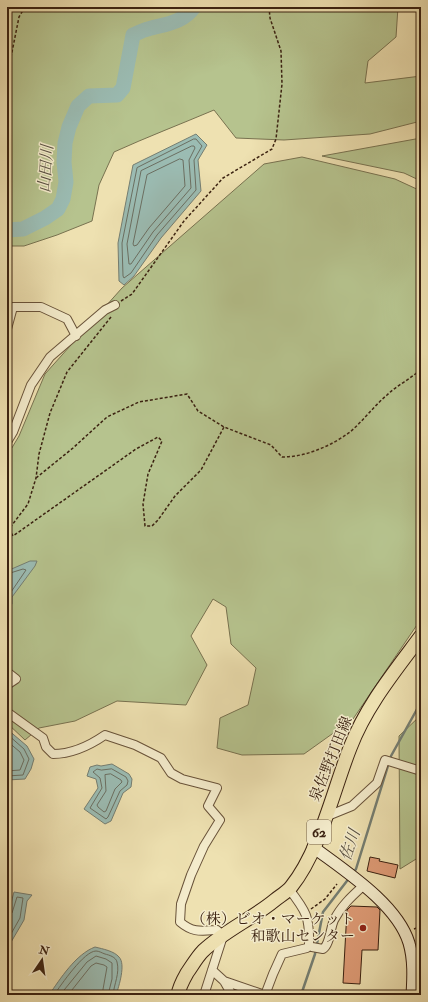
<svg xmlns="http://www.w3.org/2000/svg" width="428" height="1002" font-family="'IM FELL Double Pica','Noto Serif JP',serif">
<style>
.green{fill:#b6c38e;stroke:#787250}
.water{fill:#9bbcb3;stroke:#757e72}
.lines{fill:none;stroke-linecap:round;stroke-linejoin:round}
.shore{stroke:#6b6f62;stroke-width:1}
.stream{stroke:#757e72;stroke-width:2.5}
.river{stroke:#9bbcb3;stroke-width:15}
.building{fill:#de9b76;stroke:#3b2211}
.street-casing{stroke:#685239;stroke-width:10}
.secondary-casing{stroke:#3b2211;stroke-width:13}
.primary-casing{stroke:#3b2211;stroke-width:15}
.path{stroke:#3b2211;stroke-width:1.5;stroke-dasharray:3 2;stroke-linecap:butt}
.street{stroke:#f4eccc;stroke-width:8}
.secondary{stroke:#f4eccc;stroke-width:11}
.primary{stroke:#eee1b1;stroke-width:13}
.poi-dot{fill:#8f2418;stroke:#f4eccc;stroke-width:1.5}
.labels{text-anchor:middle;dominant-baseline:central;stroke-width:3;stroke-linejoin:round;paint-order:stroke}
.shield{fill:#f4eccc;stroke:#725f49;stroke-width:1}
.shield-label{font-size:14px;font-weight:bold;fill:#3b2211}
.street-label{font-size:15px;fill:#3b2211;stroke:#f4eccc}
.poi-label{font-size:15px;fill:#3b2211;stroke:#f4eccc;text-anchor:end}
.water-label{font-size:16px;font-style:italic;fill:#585042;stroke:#f4eccc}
</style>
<rect width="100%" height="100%" fill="#eee1b1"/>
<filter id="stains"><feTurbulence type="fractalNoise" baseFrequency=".005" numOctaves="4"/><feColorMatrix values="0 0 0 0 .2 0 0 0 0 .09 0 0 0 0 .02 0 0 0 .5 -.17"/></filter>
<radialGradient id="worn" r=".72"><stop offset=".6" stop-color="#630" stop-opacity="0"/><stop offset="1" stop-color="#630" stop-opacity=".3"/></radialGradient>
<path class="green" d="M 7,7 L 398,7 L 396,37 L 368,61 L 365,83 L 421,76 L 421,121 L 370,134 L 284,140 L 236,138 L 214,110 C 181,124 147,137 114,152 L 99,185 L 92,221 L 57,235 L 24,246 L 7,246 Z
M 421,138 L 421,181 L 404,173 L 322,156 Z
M 302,157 L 395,179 L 421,191 L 421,619 L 353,719 L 304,754 L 242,755 L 217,748 L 220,718 L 248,705 L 256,668 L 231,644 L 226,607 L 213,599 L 191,636 L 207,665 L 186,705 L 117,701 L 75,721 L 39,728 L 25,740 L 7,723 L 7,456 L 19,436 L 45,374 L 122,288 L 264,164 Z
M 421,715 L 421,856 L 400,869 L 399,736 Z"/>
<path class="water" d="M 196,134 L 207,145 L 198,160 L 201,191 L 161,238 L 134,276 L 124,285 L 119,281 L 118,243 L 133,165 Z
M 30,561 L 37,561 L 35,566 L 12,597 L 12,604 L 7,610 L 7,571 Z
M 7,729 L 27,746 L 34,759 L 31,769 L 25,779 L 7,780 Z
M 112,764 L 129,774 L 132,779 L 131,787 L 123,793 L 111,821 L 105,824 L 84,809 L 98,788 L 96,779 L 87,776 L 90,767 L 97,765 L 101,766 Z
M 14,892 L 32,895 L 27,901 L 24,920 L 7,949 L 7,918 Z
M 95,947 C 103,949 114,951 119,957 C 126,964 119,986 116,995 L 49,995 C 60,979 76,954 95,947 Z"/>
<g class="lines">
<path class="shore" d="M 194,139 L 196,139 L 202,146 L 194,160 L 196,190 L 157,235 L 131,273 L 124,278 L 123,276 L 122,243 L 137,168 Z
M 192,146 L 194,146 L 195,148 L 189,160 L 191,188 L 153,232 L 131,264 L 129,264 L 127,244 L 141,171 Z
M 180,159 L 183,160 L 185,186 L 149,228 L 137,245 L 134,246 L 133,244 L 147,175 Z
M 7,574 L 23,569 L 26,570 L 9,595 L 7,604
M 7,734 L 24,749 L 29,759 L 23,775 L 7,776
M 7,741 L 20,752 L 24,760 L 20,770 L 7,771
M 112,769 L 126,777 L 128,781 L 127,785 L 120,791 L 108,817 L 106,819 L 90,808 L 102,788 L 100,778 L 93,772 L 97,769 L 101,770 Z
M 111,774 L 121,780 L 122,782 L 115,789 L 106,811 L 104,812 L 98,807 L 97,805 L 106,791 L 105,775 Z
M 7,916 L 12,913 L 17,897 L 23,898 L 20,918 L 7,941
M 54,995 C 61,985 84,951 96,951 C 99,951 102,953 105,954 C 109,955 116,957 117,962 C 120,973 114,984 113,995
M 60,995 L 87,962 L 96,956 L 106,959 L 112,963 L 112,979 L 108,995
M 68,995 L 91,966 L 96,963 L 104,965 L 107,967 L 102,995"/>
<path class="stream" d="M 353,873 L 356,869 L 391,756 L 421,702
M 301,995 L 315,954 L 323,912 L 350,877"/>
<path class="river" d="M 7,230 L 23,229 L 45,218 L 58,209 L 63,199 L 66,182 L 64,162 L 65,143 L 69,127 L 78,106 L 89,96 L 117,95 L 123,88 L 133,35 C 138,33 143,30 148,29 C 165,24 183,23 194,7"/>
</g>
<path class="building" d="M 370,857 L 380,859 L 379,861 L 398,865 L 395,878 L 367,871 Z
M 351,906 L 377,907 L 380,910 L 378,950 L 362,950 L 360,984 L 343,983 L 347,910 Z"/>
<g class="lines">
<defs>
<path id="street" d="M 7,329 L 13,307 L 41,307 L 67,319 L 76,336
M 7,442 L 13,432 L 31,385 L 50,357 L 105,310 L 115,305
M 7,672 L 16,679 L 7,685
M 7,712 L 43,738 L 46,747 L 53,754 C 72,754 89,746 105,735 L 135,745 L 161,758 L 171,773 L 182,779 L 217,788 L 208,806 L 220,820 L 204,846 L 191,875 L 181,904 L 180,922 C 193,933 201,931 217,930 L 223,936 L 204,995
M 325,817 L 352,806 L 377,783 L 385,760 L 421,771
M 289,889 C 306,911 310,917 309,945 L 312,947 L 323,949 C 330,944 330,929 334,920 C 341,906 352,896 363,886
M 212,970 L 224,981 L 232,995
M 224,981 L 265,995 L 273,974 L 282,954 L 307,948 L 309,945"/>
<path id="secondary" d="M 313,847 C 345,871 397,904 409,943 C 414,960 413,978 412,995"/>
<path id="primary" d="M 178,995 C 179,987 183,980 187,973 C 192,966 197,957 203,951 C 224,931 252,919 275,900 C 280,896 287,892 291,887 C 320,851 333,791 350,748 C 366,706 395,671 421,636"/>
</defs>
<use href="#street" class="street-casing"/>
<use href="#secondary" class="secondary-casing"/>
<use href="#primary" class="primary-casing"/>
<path class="path" d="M 7,77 L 19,17 L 25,7
M 121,301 L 132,294 L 184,221 L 223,178 L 272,149 L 276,139 L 282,84 L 281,51 L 270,18 L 269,7
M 111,317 L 67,372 L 50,413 L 39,454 L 36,478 L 28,504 L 9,529 L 13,536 L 136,449 L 158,437 L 162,441 L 148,474 L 143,504 L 145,526 L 152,526 L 158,520 L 175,496 L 201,470 L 224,427
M 36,478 L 73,448 L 107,417 L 139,402 L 187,394 L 198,411 L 224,427 L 271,445 L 282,457 C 306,457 331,446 350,432 C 363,421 374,406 387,395 C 397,385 411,379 421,369
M 311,909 L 325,899 L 337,884
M 414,929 L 421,926"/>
<use href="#street" class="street"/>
<use href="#secondary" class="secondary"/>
<use href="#primary" class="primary"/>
</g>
<circle class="poi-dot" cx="363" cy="928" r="4"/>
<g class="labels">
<rect class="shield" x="307" y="820" width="24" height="24" rx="3"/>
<g class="shield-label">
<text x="319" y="832">62</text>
</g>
<g class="street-label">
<text transform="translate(331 759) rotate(-68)">泉佐野打田線</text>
</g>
<g class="poi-label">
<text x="355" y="919">（株）ビオ・マーケット<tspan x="355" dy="17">和歌山センター</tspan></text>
</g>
<g class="water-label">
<text transform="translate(46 169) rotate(-86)">山田川</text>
<text transform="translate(350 845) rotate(-71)">佐川</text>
</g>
</g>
<rect width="428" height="1002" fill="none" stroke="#eee1b1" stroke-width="24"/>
<rect x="8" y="8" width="412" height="986" fill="none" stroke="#3b2211" stroke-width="2"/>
<rect x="12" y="12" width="404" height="978" fill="none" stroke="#3b2211"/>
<g transform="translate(42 960) rotate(13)" stroke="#f4eccc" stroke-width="3" paint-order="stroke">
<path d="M0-3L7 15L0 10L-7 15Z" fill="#3b2211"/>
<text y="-6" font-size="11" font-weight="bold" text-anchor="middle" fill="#3b2211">N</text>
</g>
<rect width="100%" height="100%" filter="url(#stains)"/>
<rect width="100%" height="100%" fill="url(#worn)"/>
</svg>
